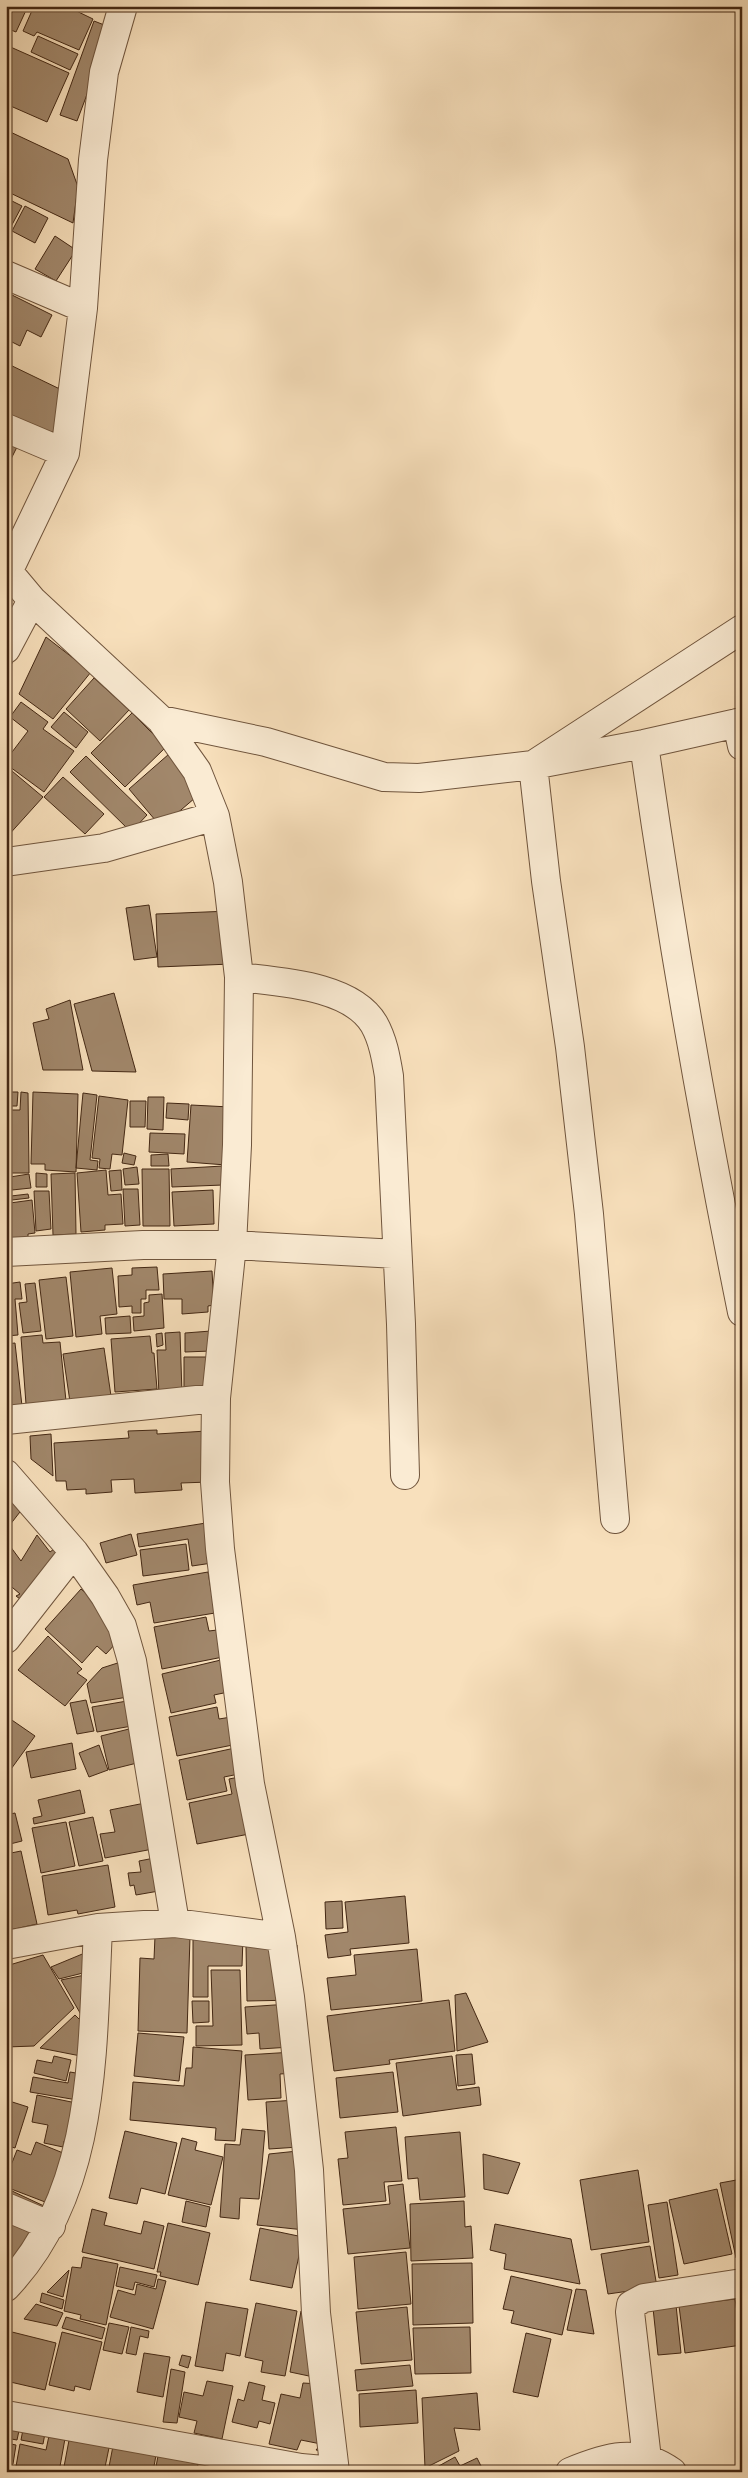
<svg xmlns="http://www.w3.org/2000/svg" width="748" height="2478" font-family="'Libre Bodoni',serif">
<style>
.building{fill:#a1876b;stroke:#432713}
.lines{fill:none;stroke-linecap:round;stroke-linejoin:round}
.minor-casing{stroke:#70553d;stroke-width:30}
.minor{stroke:#faebd3;stroke-width:28}
</style>
<rect width="100%" height="100%" fill="#f8e0bc"/>
<filter id="stains"><feTurbulence type="fractalNoise" baseFrequency=".004" numOctaves="4"/><feColorMatrix values="0 0 0 0 .2 0 0 0 0 .09 0 0 0 0 .02 0 0 0 .5 -.17"/></filter>
<radialGradient id="worn" r=".72"><stop offset=".6" stop-color="#630" stop-opacity="0"/><stop offset="1" stop-color="#630" stop-opacity=".3"/></radialGradient>
<path class="building" d="M 6,6 L 28,6 L 16,32 L 6,28 Z
M 34,6 L 66,6 L 93,19 L 79,50 L 37,32 L 34,36 L 23,31 Z
M 94,21 L 112,28 L 77,121 L 60,115 Z
M 38,36 L 78,54 L 70,70 L 31,52 Z
M 6,45 L 69,73 L 47,122 L 6,104 Z
M 6,130 L 68,159 L 78,187 L 73,223 L 6,191 Z
M 6,198 L 22,206 L 6,236 Z
M 25,206 L 48,218 L 35,243 L 12,231 Z
M 55,236 L 76,250 L 56,281 L 35,269 Z
M 6,292 L 52,315 L 41,337 L 27,330 L 20,346 L 6,339 Z
M 6,363 L 66,392 L 55,437 L 6,415 Z
M 6,441 L 17,447 L 6,469 Z
M 46,637 L 91,672 L 53,719 L 19,694 Z
M 6,652 L 15,655 L 6,679 Z
M 94,678 L 129,710 L 100,741 L 66,709 Z
M 21,702 L 48,722 L 43,729 L 74,751 L 44,792 L 6,764 L 6,760 L 28,731 L 10,717 Z
M 64,712 L 88,732 L 76,748 L 51,727 Z
M 132,713 L 166,747 L 125,787 L 91,753 Z
M 169,754 L 202,792 L 161,827 L 129,789 Z
M 86,756 L 147,815 L 131,832 L 70,772 Z
M 6,766 L 43,797 L 6,838 Z
M 63,777 L 104,814 L 85,834 L 44,797 Z
M 149,905 L 157,957 L 134,960 L 126,908 Z
M 230,911 L 231,964 L 158,967 L 156,914 Z
M 114,993 L 136,1072 L 92,1071 L 74,1004 Z
M 70,1000 L 83,1070 L 43,1070 L 33,1023 L 49,1019 L 46,1009 Z
M 7,1092 L 18,1092 L 17,1106 L 6,1106 Z
M 21,1092 L 28,1093 L 29,1173 L 6,1173 L 6,1110 L 20,1110 Z
M 33,1092 L 78,1094 L 76,1172 L 45,1170 L 45,1164 L 31,1164 Z
M 83,1093 L 97,1095 L 90,1160 L 98,1161 L 97,1170 L 76,1168 Z
M 99,1096 L 128,1100 L 122,1155 L 112,1154 L 110,1169 L 99,1168 L 100,1159 L 92,1158 Z
M 148,1097 L 164,1097 L 163,1130 L 147,1129 Z
M 130,1101 L 146,1101 L 145,1127 L 130,1127 Z
M 167,1103 L 189,1104 L 188,1120 L 166,1118 Z
M 191,1105 L 230,1107 L 226,1165 L 187,1162 Z
M 150,1133 L 185,1134 L 184,1154 L 149,1152 Z
M 124,1153 L 136,1156 L 134,1165 L 122,1163 Z
M 168,1154 L 169,1166 L 151,1166 L 151,1155 Z
M 223,1166 L 223,1185 L 172,1187 L 171,1169 Z
M 137,1167 L 139,1184 L 125,1185 L 123,1169 Z
M 142,1169 L 169,1169 L 170,1226 L 143,1226 Z
M 106,1170 L 108,1195 L 121,1194 L 123,1224 L 105,1225 L 105,1230 L 81,1232 L 77,1173 Z
M 121,1170 L 122,1190 L 111,1191 L 109,1171 Z
M 36,1173 L 47,1174 L 47,1187 L 36,1187 Z
M 75,1173 L 76,1234 L 53,1235 L 51,1174 Z
M 29,1174 L 31,1188 L 12,1190 L 10,1177 Z
M 7,1181 L 10,1203 L 32,1200 L 35,1233 L 28,1234 L 28,1240 L 7,1243 Z
M 123,1189 L 138,1189 L 140,1225 L 125,1226 Z
M 213,1190 L 214,1224 L 174,1226 L 172,1192 Z
M 34,1191 L 49,1191 L 51,1229 L 36,1231 Z
M 28,1194 L 29,1198 L 12,1200 L 11,1196 Z
M 157,1267 L 159,1290 L 146,1290 L 146,1299 L 141,1299 L 141,1313 L 132,1313 L 132,1306 L 119,1307 L 118,1276 L 132,1275 L 132,1268 Z
M 112,1268 L 117,1314 L 100,1316 L 102,1334 L 76,1337 L 70,1272 Z
M 212,1271 L 214,1305 L 208,1306 L 208,1312 L 182,1314 L 182,1299 L 164,1299 L 163,1274 Z
M 66,1277 L 73,1336 L 46,1339 L 39,1280 Z
M 20,1282 L 22,1299 L 15,1299 L 18,1335 L 6,1336 L 6,1284 Z
M 35,1283 L 41,1331 L 23,1333 L 19,1303 L 27,1302 L 25,1284 Z
M 162,1294 L 164,1328 L 134,1331 L 133,1317 L 144,1316 L 144,1303 L 149,1302 L 149,1295 Z
M 130,1316 L 131,1333 L 106,1334 L 105,1318 Z
M 211,1331 L 211,1351 L 185,1352 L 185,1333 Z
M 180,1332 L 182,1394 L 159,1395 L 157,1350 L 166,1350 L 165,1333 Z
M 162,1333 L 163,1345 L 157,1347 L 156,1334 Z
M 42,1335 L 43,1343 L 60,1342 L 66,1401 L 26,1404 L 21,1337 Z
M 150,1336 L 152,1353 L 154,1353 L 157,1389 L 115,1392 L 111,1339 Z
M 15,1343 L 22,1406 L 6,1408 L 6,1344 Z
M 104,1348 L 111,1396 L 70,1402 L 63,1354 Z
M 184,1357 L 210,1357 L 210,1395 L 184,1395 Z
M 157,1430 L 157,1434 L 207,1431 L 209,1482 L 181,1483 L 182,1490 L 135,1493 L 134,1479 L 111,1480 L 112,1492 L 86,1494 L 86,1489 L 67,1490 L 66,1481 L 56,1481 L 54,1443 L 129,1438 L 128,1431 Z
M 51,1434 L 53,1476 L 31,1459 L 30,1436 Z
M 6,1495 L 23,1508 L 6,1530 Z
M 206,1523 L 212,1563 L 192,1566 L 188,1539 L 139,1547 L 137,1534 Z
M 131,1534 L 137,1555 L 106,1563 L 100,1543 Z
M 37,1535 L 50,1552 L 58,1546 L 40,1614 L 16,1596 L 20,1594 L 6,1582 L 6,1553 L 10,1546 L 21,1561 Z
M 186,1544 L 189,1570 L 143,1576 L 140,1550 Z
M 208,1572 L 215,1613 L 154,1623 L 150,1602 L 137,1605 L 133,1585 Z
M 81,1589 L 127,1631 L 106,1654 L 97,1646 L 82,1663 L 45,1629 Z
M 206,1617 L 209,1631 L 217,1630 L 223,1657 L 162,1669 L 154,1627 Z
M 48,1636 L 82,1669 L 77,1673 L 87,1680 L 65,1706 L 18,1670 Z
M 225,1659 L 233,1691 L 214,1695 L 216,1703 L 171,1713 L 162,1674 Z
M 127,1660 L 134,1696 L 91,1703 L 87,1684 L 102,1668 Z
M 86,1700 L 94,1731 L 77,1734 L 70,1703 Z
M 133,1700 L 138,1725 L 97,1732 L 92,1707 Z
M 217,1707 L 219,1719 L 243,1715 L 248,1742 L 177,1756 L 169,1717 Z
M 6,1716 L 35,1736 L 6,1776 Z
M 137,1727 L 145,1761 L 109,1770 L 101,1736 Z
M 72,1743 L 76,1769 L 31,1778 L 26,1752 Z
M 99,1745 L 108,1770 L 89,1777 L 79,1753 Z
M 249,1745 L 254,1771 L 224,1777 L 227,1791 L 187,1800 L 179,1760 Z
M 254,1774 L 265,1831 L 197,1844 L 189,1803 L 232,1794 L 229,1779 Z
M 80,1790 L 85,1813 L 34,1824 L 33,1818 L 42,1816 L 38,1800 Z
M 160,1800 L 169,1846 L 105,1858 L 100,1834 L 115,1832 L 110,1810 Z
M 15,1813 L 22,1841 L 6,1845 L 6,1815 Z
M 93,1817 L 103,1861 L 79,1866 L 69,1822 Z
M 66,1822 L 75,1866 L 41,1873 L 32,1828 Z
M 21,1851 L 37,1924 L 6,1931 L 6,1854 Z
M 170,1855 L 176,1888 L 136,1895 L 134,1885 L 130,1886 L 128,1873 L 141,1872 L 139,1861 Z
M 108,1865 L 115,1907 L 78,1914 L 77,1910 L 48,1915 L 42,1876 Z
M 405,1896 L 409,1943 L 350,1949 L 351,1955 L 328,1958 L 325,1935 L 348,1932 L 345,1902 Z
M 342,1901 L 343,1928 L 326,1929 L 325,1902 Z
M 155,1936 L 190,1937 L 187,2033 L 138,2031 L 140,1958 L 154,1959 Z
M 193,1937 L 243,1938 L 242,1966 L 208,1966 L 208,1997 L 193,1997 Z
M 297,1945 L 298,2000 L 247,2001 L 246,1946 Z
M 417,1949 L 422,2001 L 331,2010 L 327,1978 L 356,1975 L 354,1955 Z
M 92,1950 L 99,1969 L 59,1979 L 51,1967 Z
M 43,1955 L 74,2008 L 34,2046 L 6,2047 L 6,1966 Z
M 211,1970 L 240,1970 L 242,2045 L 196,2046 L 196,2026 L 213,2026 Z
M 104,1971 L 83,2018 L 61,1980 Z
M 466,1993 L 488,2042 L 457,2051 L 455,1995 Z
M 449,2000 L 455,2051 L 389,2060 L 390,2064 L 334,2071 L 327,2016 Z
M 192,2001 L 209,2001 L 209,2022 L 193,2023 Z
M 304,2003 L 306,2046 L 260,2049 L 259,2033 L 247,2034 L 245,2007 Z
M 75,2015 L 82,2022 L 96,2059 L 40,2048 Z
M 138,2033 L 184,2037 L 179,2081 L 134,2076 Z
M 193,2047 L 242,2051 L 235,2141 L 215,2140 L 216,2128 L 130,2120 L 133,2082 L 184,2086 L 186,2068 L 192,2068 Z
M 310,2051 L 311,2072 L 280,2074 L 281,2098 L 248,2100 L 245,2055 Z
M 472,2054 L 475,2084 L 458,2086 L 456,2055 Z
M 54,2056 L 71,2060 L 66,2081 L 34,2073 L 37,2060 L 52,2063 Z
M 452,2056 L 457,2090 L 479,2087 L 481,2105 L 403,2116 L 396,2063 Z
M 70,2072 L 99,2077 L 95,2103 L 30,2092 L 33,2077 L 68,2083 Z
M 393,2072 L 398,2112 L 340,2118 L 336,2078 Z
M 37,2095 L 96,2107 L 89,2146 L 64,2141 L 63,2147 L 44,2143 L 48,2125 L 32,2122 Z
M 311,2099 L 314,2146 L 269,2149 L 266,2102 Z
M 6,2100 L 28,2107 L 15,2148 L 8,2146 L 6,2152 Z
M 396,2127 L 402,2181 L 384,2182 L 386,2201 L 343,2205 L 338,2159 L 348,2158 L 345,2132 Z
M 242,2129 L 265,2131 L 259,2199 L 240,2198 L 239,2219 L 220,2217 L 225,2144 L 240,2145 Z
M 125,2131 L 177,2143 L 165,2194 L 141,2188 L 137,2204 L 109,2198 Z
M 460,2132 L 465,2197 L 420,2200 L 418,2178 L 408,2179 L 405,2137 Z
M 182,2138 L 197,2142 L 195,2150 L 223,2157 L 211,2205 L 168,2195 Z
M 36,2142 L 68,2155 L 66,2210 L 6,2187 L 6,2178 L 17,2150 L 31,2155 Z
M 317,2149 L 324,2232 L 257,2225 L 269,2154 Z
M 483,2154 L 520,2163 L 508,2194 L 484,2189 Z
M 638,2170 L 649,2242 L 591,2250 L 580,2180 Z
M 742,2179 L 742,2257 L 736,2258 L 720,2183 Z
M 403,2184 L 410,2248 L 348,2254 L 343,2209 L 390,2204 L 388,2186 Z
M 717,2189 L 732,2254 L 684,2264 L 669,2200 Z
M 12,2191 L 61,2214 L 6,2282 L 6,2195 L 8,2196 Z
M 186,2201 L 210,2207 L 206,2227 L 182,2222 Z
M 464,2201 L 465,2227 L 471,2226 L 473,2258 L 411,2261 L 410,2204 Z
M 667,2202 L 678,2275 L 659,2278 L 648,2205 Z
M 92,2209 L 107,2213 L 104,2225 L 141,2234 L 144,2221 L 164,2226 L 154,2269 L 82,2252 Z
M 168,2223 L 210,2233 L 198,2285 L 160,2276 L 161,2272 L 157,2272 Z
M 495,2224 L 571,2239 L 580,2284 L 504,2269 L 506,2254 L 490,2250 Z
M 260,2228 L 303,2237 L 292,2288 L 250,2280 Z
M 650,2246 L 657,2287 L 608,2294 L 601,2254 Z
M 406,2252 L 411,2304 L 358,2309 L 354,2257 Z
M 83,2257 L 118,2264 L 106,2325 L 80,2319 L 81,2315 L 64,2311 L 72,2267 L 81,2268 Z
M 472,2263 L 473,2323 L 413,2325 L 412,2264 Z
M 120,2267 L 157,2275 L 154,2287 L 135,2282 L 133,2290 L 116,2286 Z
M 69,2270 L 63,2297 L 47,2292 Z
M 511,2276 L 572,2290 L 562,2335 L 511,2323 L 514,2311 L 503,2309 Z
M 158,2279 L 166,2281 L 153,2329 L 110,2317 L 118,2290 L 135,2295 L 137,2284 L 156,2289 Z
M 576,2289 L 586,2290 L 594,2334 L 567,2330 Z
M 42,2293 L 64,2300 L 62,2309 L 40,2302 Z
M 740,2298 L 742,2298 L 742,2321 Z
M 735,2299 L 742,2345 L 685,2353 L 679,2306 Z
M 206,2302 L 248,2309 L 240,2356 L 226,2353 L 223,2371 L 195,2366 Z
M 256,2303 L 297,2311 L 285,2376 L 261,2372 L 263,2361 L 245,2357 Z
M 36,2304 L 63,2313 L 57,2326 L 24,2319 Z
M 676,2305 L 681,2353 L 658,2355 L 653,2308 Z
M 407,2307 L 412,2360 L 361,2364 L 356,2312 Z
M 301,2311 L 324,2314 L 328,2380 L 290,2372 Z
M 66,2317 L 105,2328 L 102,2339 L 62,2328 Z
M 109,2323 L 129,2327 L 122,2354 L 103,2350 Z
M 131,2327 L 149,2331 L 148,2338 L 140,2336 L 136,2355 L 126,2353 Z
M 470,2327 L 471,2373 L 415,2374 L 413,2328 Z
M 12,2332 L 56,2343 L 45,2390 L 6,2381 L 6,2357 Z
M 62,2332 L 102,2342 L 90,2390 L 75,2386 L 74,2391 L 49,2385 Z
M 526,2333 L 551,2339 L 538,2397 L 513,2392 Z
M 144,2353 L 170,2357 L 163,2397 L 137,2392 Z
M 182,2355 L 191,2357 L 188,2368 L 179,2365 Z
M 410,2365 L 413,2386 L 357,2391 L 355,2370 Z
M 171,2369 L 185,2372 L 177,2423 L 163,2422 Z
M 207,2381 L 233,2386 L 222,2439 L 194,2433 L 197,2421 L 179,2417 L 184,2392 L 203,2396 Z
M 249,2382 L 265,2386 L 262,2400 L 275,2403 L 270,2424 L 259,2421 L 257,2428 L 232,2422 L 238,2399 L 244,2401 Z
M 303,2383 L 336,2385 L 339,2453 L 316,2450 L 321,2444 L 301,2440 L 297,2450 L 269,2444 L 281,2394 L 300,2398 Z
M 416,2390 L 418,2423 L 360,2427 L 359,2394 Z
M 477,2393 L 480,2430 L 454,2428 L 459,2451 L 425,2468 L 422,2398 Z
M 6,2423 L 20,2426 L 17,2440 L 6,2438 Z
M 24,2424 L 46,2428 L 43,2444 L 21,2440 Z
M 50,2431 L 66,2433 L 59,2472 L 15,2472 L 20,2444 L 46,2450 Z
M 70,2435 L 110,2443 L 104,2472 L 63,2472 Z
M 6,2443 L 16,2445 L 13,2464 L 6,2462 Z
M 113,2446 L 156,2455 L 153,2472 L 108,2472 Z
M 158,2456 L 198,2464 L 197,2472 L 155,2472 Z
M 455,2457 L 460,2466 L 477,2458 L 484,2472 L 428,2472 Z
M 222,2465 L 246,2472 L 220,2472 Z
M 200,2468 L 214,2472 L 199,2472 Z"/>
<g class="lines">
<defs>
<path id="minor" d="M 6,275 L 83,308
M 6,428 L 65,453
M 6,569 L 32,600 L 161,720 L 197,771 L 215,816 L 104,848 L 6,862
M 9,570 L 65,453 L 83,308 L 93,160 L 104,72 L 123,6
M 6,649 L 32,600
M 161,720 L 266,742 L 384,777 L 419,778 L 533,765 L 644,744 L 742,722
M 737,723 L 742,746
M 644,744 C 671,935 704,1124 742,1312
M 239,977 C 279,982 351,985 374,1024 C 383,1040 386,1058 389,1076 L 401,1324 L 405,1475
M 6,1252 L 143,1245 L 232,1245 L 397,1254
M 6,1420 L 216,1398
M 6,1474 L 74,1552 L 105,1596 L 122,1626 L 132,1661 L 175,1923
M 615,1519 L 589,1214 L 570,1047 L 546,881 L 533,765 L 742,629
M 6,1639 L 74,1552
M 281,1937 L 290,1997 L 309,2170 L 316,2313 L 335,2472
M 6,1945 L 98,1928 L 175,1923 L 281,1937 L 250,1784 L 220,1549 L 215,1482 L 216,1398 L 232,1245 L 237,1145 L 239,977 L 228,882 L 215,816
M 6,2207 L 51,2226
M 6,2287 C 97,2192 92,2050 98,1928
M 6,2415 L 301,2468 L 335,2471
M 647,2459 L 630,2312 L 631,2305 L 644,2298 L 742,2283
M 570,2472 C 606,2457 637,2447 672,2472"/>
</defs>
<use href="#minor" class="minor-casing"/>
<use href="#minor" class="minor"/>
</g>
<rect width="748" height="2478" fill="none" stroke="#f8e0bc" stroke-width="25"/>
<rect x="8" y="8" width="733" height="2463" fill="none" stroke="#432713" stroke-width="2.5"/>
<rect x="12" y="12" width="723" height="2453" fill="none" stroke="#432713"/>
<rect width="100%" height="100%" filter="url(#stains)"/>
<rect width="100%" height="100%" fill="url(#worn)"/>
</svg>
